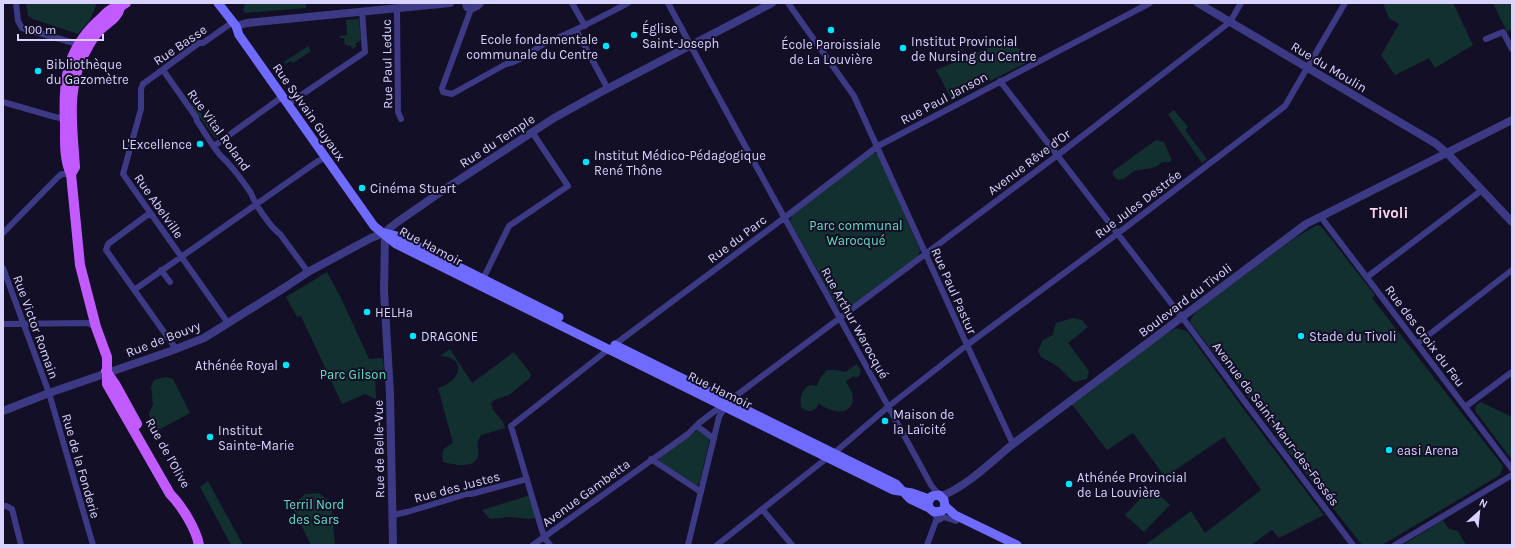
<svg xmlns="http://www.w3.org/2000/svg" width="1515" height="548" font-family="Karla,sans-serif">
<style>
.green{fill:#12302f}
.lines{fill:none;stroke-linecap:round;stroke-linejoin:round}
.minor{stroke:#3d3a85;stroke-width:6}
.tertiary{stroke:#3d3a85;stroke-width:8}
.secondary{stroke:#6f6bff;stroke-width:9}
.primary{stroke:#c25bff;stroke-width:10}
.poi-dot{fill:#00e5ff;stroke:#130f26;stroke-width:1.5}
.labels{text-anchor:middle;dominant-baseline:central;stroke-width:4;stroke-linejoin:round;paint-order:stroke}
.poi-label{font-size:13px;fill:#d9d4ff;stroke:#130f26;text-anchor:start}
.street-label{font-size:13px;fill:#d9d4ff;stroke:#130f26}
.park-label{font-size:13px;fill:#5fe0c0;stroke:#130f26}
.quarter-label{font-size:15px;font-weight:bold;fill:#ffd6f0;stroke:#130f26}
</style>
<rect width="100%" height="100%" fill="#130f26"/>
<path class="green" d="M 26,3 L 97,3 L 90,20 L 78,34 L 33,19 L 28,16 Z
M 245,3 L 306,3 L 306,8 L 245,13 L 243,10 Z
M 1383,3 L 1453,3 L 1473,45 L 1435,68 L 1429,58 L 1395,75 L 1381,55 L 1399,24 L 1389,18 Z
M 1493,3 L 1512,3 L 1512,29 L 1507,32 Z
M 359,19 L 361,40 L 355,44 L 357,46 L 352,49 L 351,46 L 345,45 L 344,38 L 340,38 L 340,36 L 347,35 L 346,20 Z
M 1009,39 L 1013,47 L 1017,45 L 1026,63 L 952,100 L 936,70 Z
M 308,46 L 311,51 L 293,63 L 291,61 L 285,64 L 284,62 Z
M 194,103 L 218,138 L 217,138 L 214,137 L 191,105 Z
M 1174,110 L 1188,127 L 1185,130 L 1207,159 L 1202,163 L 1168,114 Z
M 1156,140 L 1164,142 L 1172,160 C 1169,163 1168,162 1163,162 C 1160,163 1158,166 1155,167 C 1149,169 1142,169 1135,171 C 1127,174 1126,182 1116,179 L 1113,175 L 1113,171 Z
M 874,152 L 878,155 L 920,250 L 918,256 L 849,309 C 843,311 840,310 837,306 L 790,221 L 792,215 Z
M 1317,225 L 1320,226 L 1324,230 L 1375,295 L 1372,298 L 1503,466 L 1500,475 L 1382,545 L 1362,545 L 1279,440 L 1272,428 L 1190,322 L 1193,315 L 1199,309 L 1295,238 Z
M 327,272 L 341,298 L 369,359 L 383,358 L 384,371 L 375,372 L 376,399 L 365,394 L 342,404 L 301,316 L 297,317 L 286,297 Z
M 1073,318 L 1082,320 L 1088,327 L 1068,343 L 1089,371 L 1087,379 L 1074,382 L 1057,366 L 1041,357 L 1038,351 L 1043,340 L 1053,335 L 1054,329 L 1056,323 Z
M 1176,328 L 1187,331 L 1242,407 L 1324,515 L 1279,538 L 1272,530 L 1251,545 L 1145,545 L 1191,511 L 1205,533 L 1261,490 L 1224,437 L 1165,477 L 1133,433 L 1107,450 L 1070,402 L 1139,351 Z
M 450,349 L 472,383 L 514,352 L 531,374 L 530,378 L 509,395 L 494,400 L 491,404 C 493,414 503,417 505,428 L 481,435 C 474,447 480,447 478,456 C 474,470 452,464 443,462 C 442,449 442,449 453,443 L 438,388 C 461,382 468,357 440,356 Z
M 857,364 L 861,371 L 859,376 L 856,378 L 854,376 L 846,381 C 848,387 853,391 853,398 C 853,417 829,413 819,403 C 814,413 809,413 801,407 C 800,397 801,390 810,385 L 817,386 L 820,378 L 827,370 L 836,370 L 845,372 Z
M 166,377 L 173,379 L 190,413 L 157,431 L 154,430 L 149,415 L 150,410 L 153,405 L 151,387 L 154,380 Z
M 1481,402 L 1512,417 L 1511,430 L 1512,460 L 1475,411 L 1476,405 Z
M 698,430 L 710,438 L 700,481 L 697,486 L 658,461 L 660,457 Z
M 208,481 L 243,545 L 231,545 L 200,487 Z
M 1151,487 L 1170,505 L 1144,532 L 1125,515 Z
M 319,493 L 331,502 L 335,545 L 311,545 L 292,506 L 305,494 Z
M 530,495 L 537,518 L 530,519 L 509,517 L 490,519 L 482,510 Z
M 1443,520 L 1449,529 L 1458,531 L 1466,545 L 1403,545 Z"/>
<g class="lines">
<path class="minor" d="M 16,3 L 18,21 L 22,28 L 74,43 L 80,48
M 572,3 L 585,26
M 668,3 C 754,165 844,324 931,485 L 939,495
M 788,3 L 854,96 L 967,345 L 1013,444
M 397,8 L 398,112 L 401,119
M 471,9 L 442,88 L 443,92 L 452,94 L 506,64 C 524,61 536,46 552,40 C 578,30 603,16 628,3
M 576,30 L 608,89
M 1486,39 L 1503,32 L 1512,49
M 163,70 L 196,117 L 197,121 C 204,131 214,149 222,157 C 233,167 242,180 251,193 C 254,203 271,228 280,234 L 308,272
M 1000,81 L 1191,329 L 1245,402 L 1353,545
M 3,102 L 55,117 L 67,119
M 288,104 L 365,52 L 362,11
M 214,146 L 282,97
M 150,213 L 108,244 L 106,250 L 176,349
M 1321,217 L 1512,469
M 3,233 L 58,177 L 62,174 L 71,174
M 3,268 L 49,393 L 93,545
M 161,270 L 170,282
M 1367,277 L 1482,190
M 483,279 L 509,226 L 568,186 L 532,132
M 134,290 L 318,161 L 325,158
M 228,323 L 123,174 L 141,109 L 141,89 L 143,84 L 199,43 L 203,43 L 233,22
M 3,324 L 88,323 L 96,327
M 1417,344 L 1512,270
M 1465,407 L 1512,372
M 696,426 L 704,431 L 714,439
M 833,454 L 889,406 L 967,345 L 1117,234 L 1285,106 L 1345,3
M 651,459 L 701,492
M 3,506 L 6,506 L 12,509 L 21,545
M 762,509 L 792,545
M 393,515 L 407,512 L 467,494 L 471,494 L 527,479
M 939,520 L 944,517 L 956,521
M 533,545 L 688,434 L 699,423 L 723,405
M 550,545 L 544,537 L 511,426 L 614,345 L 784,218 L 878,146 L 1150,3
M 688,545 L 719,417 L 729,401 L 1063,151 L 1230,22 L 1241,3
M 717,545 L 827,458
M 927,545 L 937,518 L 934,512
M 1395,545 L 1512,475"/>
<path class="tertiary" d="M 466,3 L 467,7 C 472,10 477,7 480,3
M 1198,3 L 1435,143 L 1447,153 L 1512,222
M 236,26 L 247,23 L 450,3
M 385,237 L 384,291 L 390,394 L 393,545
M 3,411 L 49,393 L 168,352 L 204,338 L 284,288 L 308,272 L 371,238 L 384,233 L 396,223 L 445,189 L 554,118 L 601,92 L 772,3
M 941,496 C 965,488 993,460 1013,444 L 1306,224 L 1512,120"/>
<path class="secondary" d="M 218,3 L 236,26 L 239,35 L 374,226 L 396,244 L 893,490 L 912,493 L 929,499
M 385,233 L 397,236 L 559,317
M 615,345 L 896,484 L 910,499 L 929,508 L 934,512 L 942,511 L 945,506 L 944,500 L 939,495 L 932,496 L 928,502 L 929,508
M 945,506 L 955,515 L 1017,545"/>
<path class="primary" d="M 126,3 C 120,8 117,6 112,9 C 107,11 102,18 98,21 C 65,52 63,83 65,125 C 65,141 64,160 71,174 L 80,265 L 96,327 L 107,357 L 107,384 L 170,494 C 182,506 196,529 199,545
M 71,174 L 75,167 C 72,124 65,83 89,45 C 92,40 96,34 100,30 C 108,22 117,19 120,8
M 106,371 L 115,384 L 137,424"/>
</g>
<g class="poi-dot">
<circle cx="831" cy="30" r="4"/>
<circle cx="634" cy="35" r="4"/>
<circle cx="606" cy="46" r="4"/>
<circle cx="903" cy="48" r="4"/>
<circle cx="38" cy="71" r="4"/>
<circle cx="200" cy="144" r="4"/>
<circle cx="586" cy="162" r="4"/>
<circle cx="362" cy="188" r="4"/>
<circle cx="367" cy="312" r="4"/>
<circle cx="413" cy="336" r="4"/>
<circle cx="1301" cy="336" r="4"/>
<circle cx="286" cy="365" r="4"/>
<circle cx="885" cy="421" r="4"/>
<circle cx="210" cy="437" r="4"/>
<circle cx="1389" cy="450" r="4"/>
<circle cx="1069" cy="484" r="4"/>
</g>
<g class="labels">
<g class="poi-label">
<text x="642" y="28">Église<tspan x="642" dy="15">Saint-Joseph</tspan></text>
<text x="598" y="39" text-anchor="end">Ecole fondamentale<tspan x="598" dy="15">communale du Centre</tspan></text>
<text x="911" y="41">Institut Provincial<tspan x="911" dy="15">de Nursing du Centre</tspan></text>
<text x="831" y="44" text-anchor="middle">École Paroissiale<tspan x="831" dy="15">de La Louvière</tspan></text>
<text x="46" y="64">Bibliothèque<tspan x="46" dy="15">du Gazomètre</tspan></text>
<text x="192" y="144" text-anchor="end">L'Excellence</text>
<text x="594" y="155">Institut Médico-Pédagogique<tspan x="594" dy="15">René Thône</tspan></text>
<text x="370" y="188">Cinéma Stuart</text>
<text x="375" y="312">HELHa</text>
<text x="421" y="336">DRAGONE</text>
<text x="1309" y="336">Stade du Tivoli</text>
<text x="278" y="365" text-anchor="end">Athénée Royal</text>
<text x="893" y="414">Maison de<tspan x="893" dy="15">la Laïcité</tspan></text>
<text x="218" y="430">Institut<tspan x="218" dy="15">Sainte-Marie</tspan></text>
<text x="1397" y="450">easi Arena</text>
<text x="1077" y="477">Athénée Provincial<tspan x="1077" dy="15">de La Louvière</tspan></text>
</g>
<g class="street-label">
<text transform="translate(180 45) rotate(-34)">Rue Basse</text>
<text transform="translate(387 64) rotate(-91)">Rue Paul Leduc</text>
<text transform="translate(1329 67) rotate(31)">Rue du Moulin</text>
<text transform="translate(944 98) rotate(-28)">Rue Paul Janson</text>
<text transform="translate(309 112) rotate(55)">Rue Sylvain Guyaux</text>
<text transform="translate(219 130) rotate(54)">Rue Vital Roland</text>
<text transform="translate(497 141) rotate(-33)">Rue du Temple</text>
<text transform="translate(1029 162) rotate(-37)">Avenue Rêve d'Or</text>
<text transform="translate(1138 204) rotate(-37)">Rue Jules Destrée</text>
<text transform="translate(159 206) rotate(55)">Rue Abelville</text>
<text transform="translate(737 239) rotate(-37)">Rue du Parc</text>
<text transform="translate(431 246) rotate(28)">Rue Hamoir</text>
<text transform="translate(954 291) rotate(66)">Rue Paul Pastur</text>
<text transform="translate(1185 300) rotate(-37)">Boulevard du Tivoli</text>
<text transform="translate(855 323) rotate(61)">Rue Arthur Warocqué</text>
<text transform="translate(36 327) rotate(70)">Rue Victor Romain</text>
<text transform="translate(1425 336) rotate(53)">Rue des Croix du Feu</text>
<text transform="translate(163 339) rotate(-21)">Rue de Bouvy</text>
<text transform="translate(720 390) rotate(26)">Rue Hamoir</text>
<text transform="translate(1276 424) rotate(53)">Avenue de Saint-Maur-des-Fossés</text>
<text transform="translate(379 449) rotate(-91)">Rue de Belle-Vue</text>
<text transform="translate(168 453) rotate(61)">Rue de l'Olive</text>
<text transform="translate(81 466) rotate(74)">Rue de la Fonderie</text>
<text transform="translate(457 487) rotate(-15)">Rue des Justes</text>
<text transform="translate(586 493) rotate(-36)">Avenue Gambetta</text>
</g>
<g class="park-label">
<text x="856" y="225">Parc communal<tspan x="856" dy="15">Warocqué</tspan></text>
<text x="353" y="374">Parc Gilson</text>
<text x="314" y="504">Terril Nord<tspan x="314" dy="15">des Sars</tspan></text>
</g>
<g class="quarter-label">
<text x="1389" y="213">Tivoli</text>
</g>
</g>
<rect width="1515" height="548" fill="none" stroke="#d9d4ff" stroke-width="8"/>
<g transform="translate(1479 512) rotate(27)" stroke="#130f26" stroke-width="3" paint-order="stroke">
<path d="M0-3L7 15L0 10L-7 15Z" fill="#d9d4ff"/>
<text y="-6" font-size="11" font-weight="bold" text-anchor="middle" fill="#d9d4ff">N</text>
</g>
<path d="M18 34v6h85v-6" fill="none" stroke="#d9d4ff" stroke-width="2"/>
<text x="24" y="34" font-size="12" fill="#d9d4ff" stroke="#130f26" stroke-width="3" paint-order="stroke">100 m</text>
</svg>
